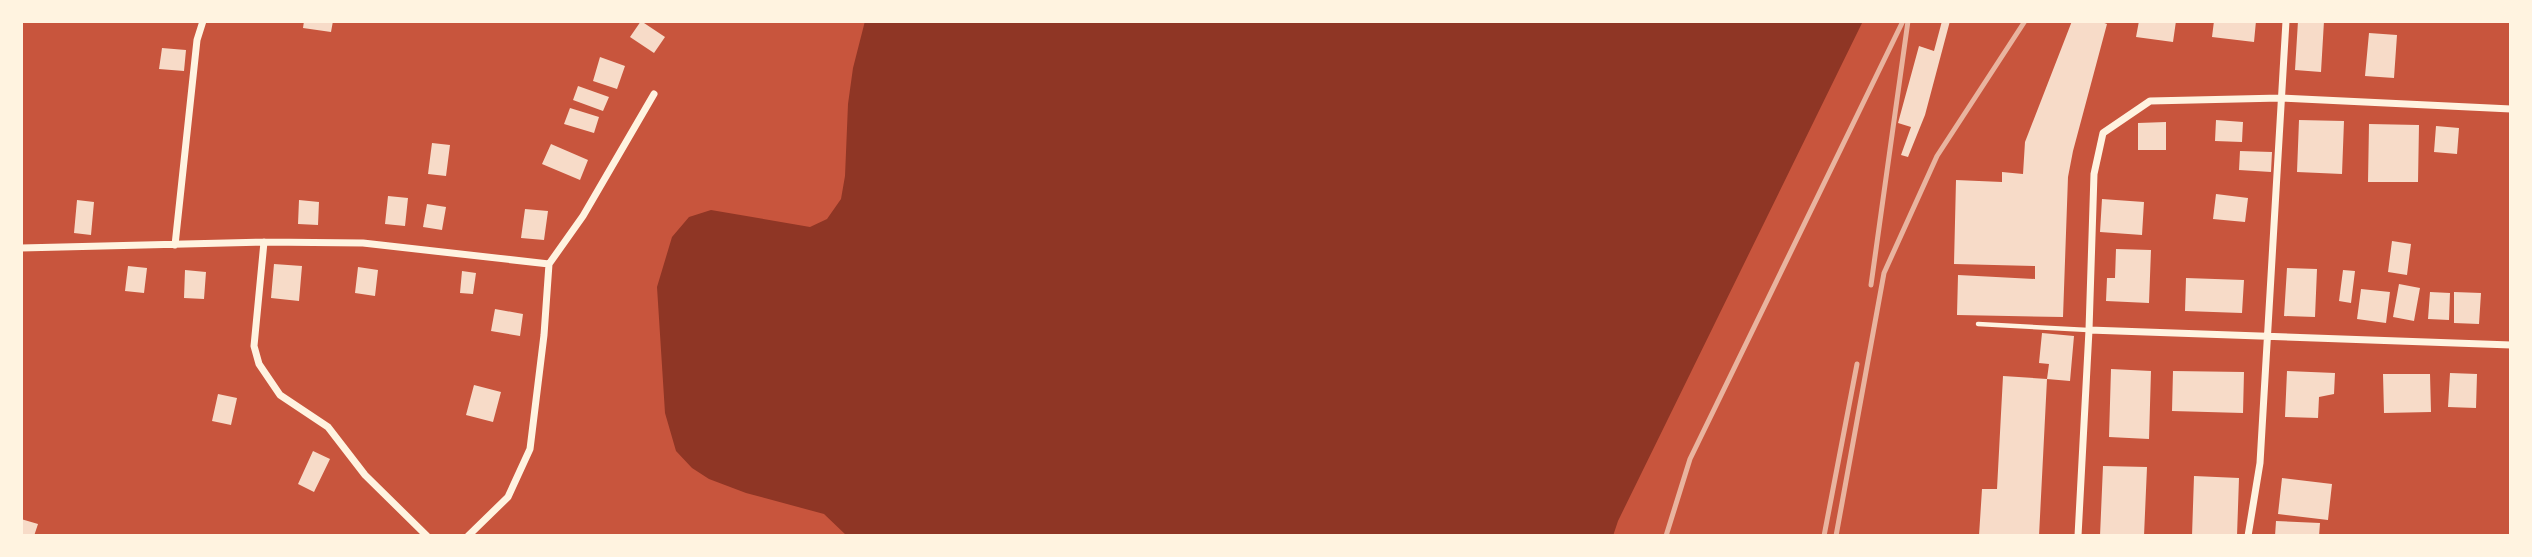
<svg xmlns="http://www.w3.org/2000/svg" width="2532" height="557" font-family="'PT Sans Narrow',sans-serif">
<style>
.water{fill:#8f3625}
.building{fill:#f7dbc8}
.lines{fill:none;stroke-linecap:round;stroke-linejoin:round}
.service{stroke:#fff3e0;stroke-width:4.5}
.minor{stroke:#fff3e0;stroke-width:7}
.rail{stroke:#e9b49f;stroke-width:5}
</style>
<rect width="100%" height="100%" fill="#c8553d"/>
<path class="water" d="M 865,21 L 1863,21 L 1618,521 L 1613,536 L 847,536 L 824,514 L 746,493 L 709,479 L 692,468 L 676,451 L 665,413 L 657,287 L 672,237 L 689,217 L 711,210 L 810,227 L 827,219 L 841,199 L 845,176 L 848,104 L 853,68 Z"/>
<path class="building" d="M 304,21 L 333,21 L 331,32 L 303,28 Z
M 641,21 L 665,37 L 654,53 L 630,37 Z
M 1942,21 L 1950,21 L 1925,115 L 1908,157 L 1901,155 L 1911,127 L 1898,123 L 1919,46 L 1934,51 Z
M 2072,21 L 2099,21 L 2107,24 L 2073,151 L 2068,177 L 2063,317 L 1957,315 L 1958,275 L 2035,279 L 2035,266 L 1954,264 L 1956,180 L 2002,182 L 2002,172 L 2023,174 L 2025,142 Z
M 2139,21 L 2176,21 L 2173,42 L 2136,37 Z
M 2214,21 L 2256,21 L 2254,42 L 2212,37 Z
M 2298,21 L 2324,21 L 2321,72 L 2295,70 Z
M 2369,33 L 2397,35 L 2394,78 L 2365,76 Z
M 162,48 L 186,50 L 184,71 L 159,69 Z
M 600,57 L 625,66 L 617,89 L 593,81 Z
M 578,86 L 609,97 L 603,111 L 573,100 Z
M 570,108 L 599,117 L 594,133 L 564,124 Z
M 2216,120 L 2243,122 L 2242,142 L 2215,141 Z
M 2299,120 L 2344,121 L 2342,174 L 2297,172 Z
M 2166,122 L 2166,150 L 2138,150 L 2138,123 Z
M 2369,124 L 2419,125 L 2418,182 L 2368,182 Z
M 2436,126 L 2459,128 L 2457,154 L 2434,152 Z
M 432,143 L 450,145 L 446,176 L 428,174 Z
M 551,144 L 588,160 L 580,180 L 542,164 Z
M 2240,151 L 2272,152 L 2271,172 L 2239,170 Z
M 2216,194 L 2248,198 L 2245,222 L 2213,219 Z
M 388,196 L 408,198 L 405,226 L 385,224 Z
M 2102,199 L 2144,202 L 2142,235 L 2100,232 Z
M 77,200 L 94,202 L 91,235 L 74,233 Z
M 299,200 L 319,202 L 318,225 L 298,224 Z
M 427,204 L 446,207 L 442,230 L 423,227 Z
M 525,209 L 548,211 L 544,240 L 521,238 Z
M 2392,241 L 2411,244 L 2407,275 L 2388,272 Z
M 2116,249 L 2151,250 L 2149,303 L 2106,301 L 2107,278 L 2115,278 Z
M 274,264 L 302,266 L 299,301 L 271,298 Z
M 128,266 L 147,268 L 144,293 L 125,291 Z
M 358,267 L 378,270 L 375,296 L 355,293 Z
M 2287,268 L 2317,269 L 2315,317 L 2284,316 Z
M 185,270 L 206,272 L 204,299 L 184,298 Z
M 2343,270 L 2355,271 L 2351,303 L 2339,301 Z
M 462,271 L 476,273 L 473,294 L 460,293 Z
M 2186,278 L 2244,280 L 2242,313 L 2185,311 Z
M 2399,284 L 2420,288 L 2414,321 L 2393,317 Z
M 2361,289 L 2390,292 L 2386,323 L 2357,319 Z
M 2430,292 L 2450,293 L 2449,320 L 2428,319 Z
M 2454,292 L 2481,293 L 2479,324 L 2454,323 Z
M 495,309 L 523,314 L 520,336 L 491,331 Z
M 2042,333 L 2074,336 L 2070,381 L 2047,379 L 2049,364 L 2039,363 Z
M 2111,369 L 2151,371 L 2149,439 L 2109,437 Z
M 2173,371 L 2244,372 L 2243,413 L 2172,411 Z
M 2287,371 L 2335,373 L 2334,394 L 2319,397 L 2318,418 L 2285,417 Z
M 2450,373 L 2477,374 L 2476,408 L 2448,407 Z
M 2383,374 L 2430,374 L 2431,412 L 2384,413 Z
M 2003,376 L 2047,379 L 2039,536 L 1979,536 L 1982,489 L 1997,489 Z
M 474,385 L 501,392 L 493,422 L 466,415 Z
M 218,394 L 237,398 L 231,425 L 212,421 Z
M 313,451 L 330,459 L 314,492 L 298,484 Z
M 2103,466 L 2147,467 L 2144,536 L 2100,536 Z
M 2194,476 L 2239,478 L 2237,536 L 2192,536 Z
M 2282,478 L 2332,484 L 2328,520 L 2278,514 Z
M 21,519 L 38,524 L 34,536 L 21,536 Z
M 2276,521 L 2320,523 L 2319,536 L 2275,536 Z"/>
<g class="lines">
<path class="service" d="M 1978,324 L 2088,330"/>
<path class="minor" d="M 264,242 L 254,346 L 259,364 L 280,395 L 328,427 L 365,475 L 427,536
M 175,245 L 197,40 L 203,21
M 21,248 L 264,242 L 363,243 L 549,264
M 2089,330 L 2511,345
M 468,536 L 508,497 L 530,449 L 544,335 L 549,264 L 583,216 L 654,94
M 2078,536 L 2089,330 L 2094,174 L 2103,133 L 2150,101 L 2281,98 L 2511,109
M 2248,536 L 2260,463 L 2286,21"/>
<path class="rail" d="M 1871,285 L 1908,21
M 1666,536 L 1690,459 L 1903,21
M 1824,536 L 1857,364
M 1836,536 L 1884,273 L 1937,156 L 2025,21"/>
</g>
<rect width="2532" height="557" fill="none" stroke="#fff3e0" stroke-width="46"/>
</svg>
